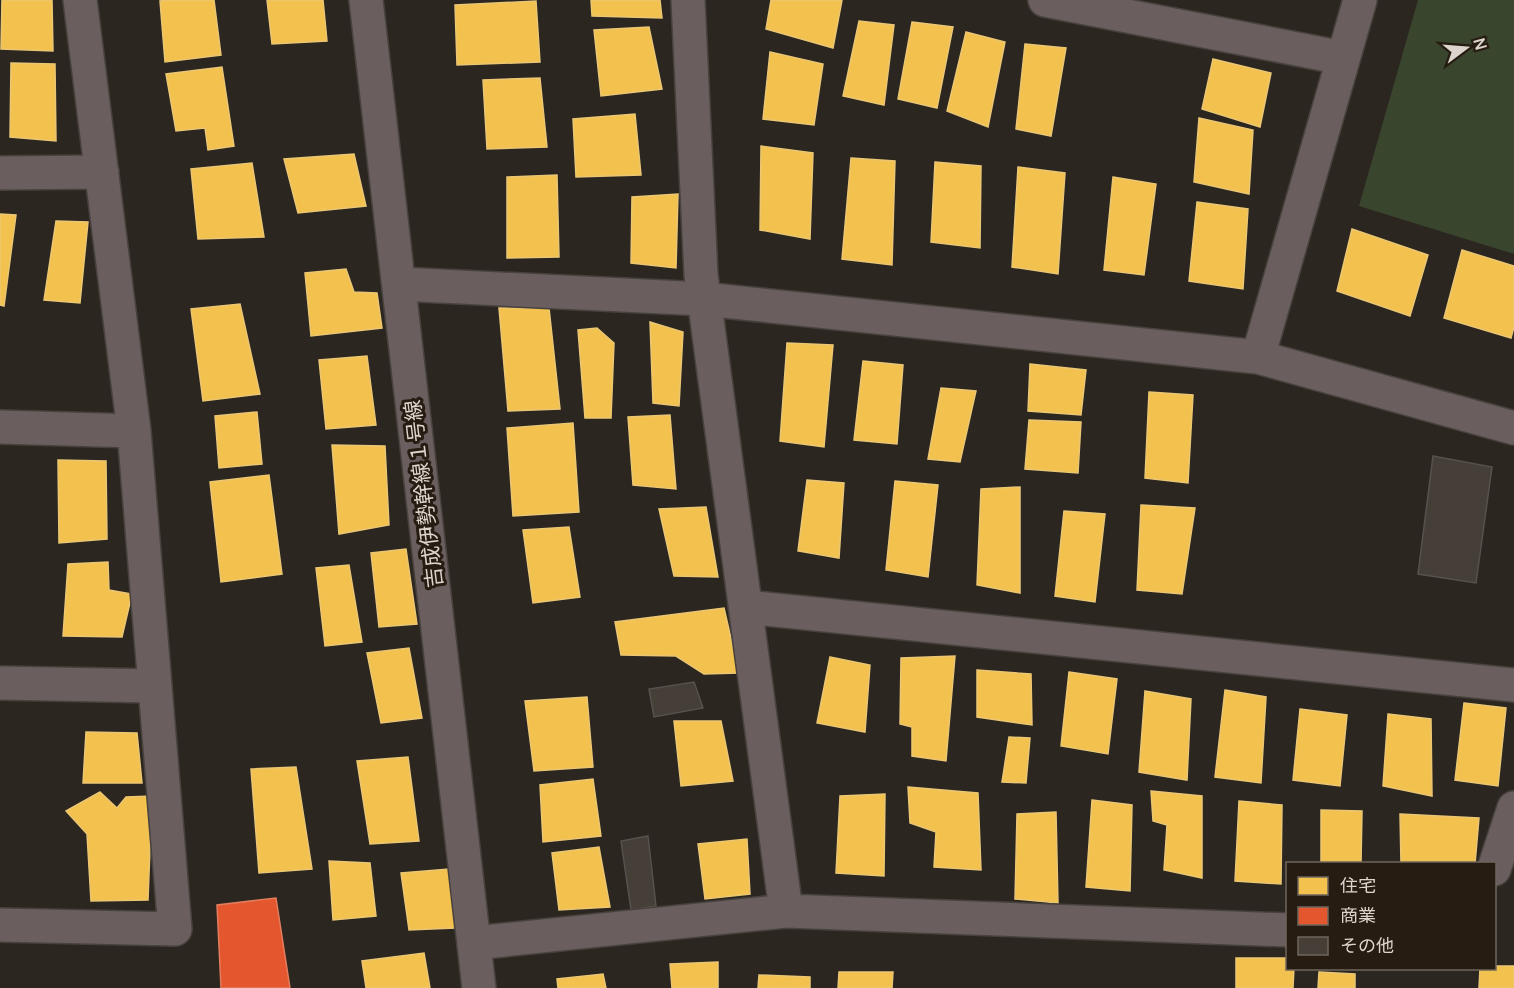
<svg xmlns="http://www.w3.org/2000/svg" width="1514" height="988" font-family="Manrope,'Noto Sans JP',sans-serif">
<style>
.green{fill:#39462d}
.homes{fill:#f2c14e;stroke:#ebc774;stroke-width:1.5}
.shops{fill:#e4572e;stroke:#e27d5e;stroke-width:1.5}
.building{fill:#463f37;stroke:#56524d;stroke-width:1.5}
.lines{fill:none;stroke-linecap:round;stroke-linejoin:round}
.minor-casing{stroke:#47423d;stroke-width:36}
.minor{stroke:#6a5e5e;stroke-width:33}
.labels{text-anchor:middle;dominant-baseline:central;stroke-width:6;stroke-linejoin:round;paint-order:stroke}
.street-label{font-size:21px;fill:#dcd5ce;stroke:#271c12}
</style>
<rect width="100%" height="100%" fill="#2c2620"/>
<path class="green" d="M 1418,0 L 1514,0 L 1514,254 L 1359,206 Z"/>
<path class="homes" d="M 2,0 L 52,0 L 53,51 L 1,49 Z
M 168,0 L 214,0 L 221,55 L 165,62 L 160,1 Z
M 267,0 L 323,0 L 327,41 L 272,44 Z
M 591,0 L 660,0 L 662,18 L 592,16 Z
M 771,0 L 842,0 L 833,48 L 766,29 Z
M 536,1 L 540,62 L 457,65 L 455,5 Z
M 859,21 L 894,25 L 884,105 L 843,96 Z
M 912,22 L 953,27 L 937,108 L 898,99 Z
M 649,27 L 662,89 L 601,96 L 594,30 Z
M 966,32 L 1005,42 L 988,127 L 947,111 Z
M 1025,44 L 1066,48 L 1051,136 L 1016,129 Z
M 770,52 L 823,64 L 814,125 L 763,119 Z
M 1213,59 L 1271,73 L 1260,127 L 1202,109 Z
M 11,63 L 55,64 L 56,141 L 10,137 Z
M 222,67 L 234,146 L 208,150 L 205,128 L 176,131 L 166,74 Z
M 540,78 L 547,147 L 487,149 L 483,80 Z
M 635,114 L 641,175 L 576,177 L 573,119 Z
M 1199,118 L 1253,130 L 1249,194 L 1194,182 Z
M 761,146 L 813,153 L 810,239 L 760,230 Z
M 354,154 L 366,206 L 298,213 L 284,159 Z
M 851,158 L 895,161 L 892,265 L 842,259 Z
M 935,162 L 981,166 L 980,248 L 931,242 Z
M 252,163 L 264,237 L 198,239 L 191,169 Z
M 1018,167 L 1065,173 L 1058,274 L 1012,267 Z
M 557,175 L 559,257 L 507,258 L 507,177 Z
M 1113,177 L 1156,184 L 1144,275 L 1104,270 Z
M 678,194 L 676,268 L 631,263 L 632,197 Z
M 1197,202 L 1248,209 L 1243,289 L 1189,281 Z
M 0,214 L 16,215 L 4,306 L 0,305 Z
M 56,221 L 88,222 L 80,303 L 44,300 Z
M 1352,229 L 1428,255 L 1410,316 L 1337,291 Z
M 1462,250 L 1514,266 L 1514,327 L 1511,338 L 1444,318 Z
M 346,269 L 354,292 L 377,293 L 382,328 L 311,336 L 305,273 Z
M 240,304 L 260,394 L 203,401 L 191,309 Z
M 499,308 L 549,308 L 560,409 L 508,411 Z
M 650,322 L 683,332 L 679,406 L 653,403 Z
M 597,328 L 614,343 L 611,418 L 585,418 L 578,330 Z
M 787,343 L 833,345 L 824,447 L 780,441 Z
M 367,356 L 376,425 L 326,429 L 319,360 Z
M 863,361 L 903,365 L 897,444 L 854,440 Z
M 1030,364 L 1086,370 L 1081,415 L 1028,411 Z
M 941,388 L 976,391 L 960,462 L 928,459 Z
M 1149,392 L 1193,395 L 1188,483 L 1145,478 Z
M 257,412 L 262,464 L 219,468 L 215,416 Z
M 670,415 L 676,489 L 633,485 L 628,417 Z
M 1029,420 L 1081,422 L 1078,473 L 1025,469 Z
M 573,423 L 579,512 L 513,516 L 507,428 Z
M 332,445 L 385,446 L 389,525 L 339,534 Z
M 58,460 L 106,461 L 107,539 L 59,543 Z
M 269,475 L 282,574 L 221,582 L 210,482 Z
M 807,480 L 844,483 L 839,558 L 798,551 Z
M 895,481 L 938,485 L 928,577 L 886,570 Z
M 1020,487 L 1020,593 L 977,585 L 981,489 Z
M 1141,505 L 1195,508 L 1182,594 L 1137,590 Z
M 706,507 L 718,577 L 674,576 L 659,509 Z
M 1064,511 L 1105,514 L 1095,602 L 1055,596 Z
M 569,527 L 580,597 L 533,603 L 523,530 Z
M 406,549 L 417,624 L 379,627 L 371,553 Z
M 108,562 L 109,590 L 132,594 L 122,637 L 63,636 L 68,564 Z
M 349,565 L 362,642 L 325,646 L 316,568 Z
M 724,608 L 739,673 L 704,674 L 676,656 L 621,655 L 615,622 Z
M 409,648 L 422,718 L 381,723 L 367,653 Z
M 955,656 L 946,761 L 912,756 L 912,727 L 900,724 L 901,658 Z
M 830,657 L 870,665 L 865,732 L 817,723 Z
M 977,670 L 1031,674 L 1032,725 L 977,717 Z
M 1069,672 L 1117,679 L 1108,754 L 1061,746 Z
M 1225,690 L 1266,697 L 1261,783 L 1215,777 Z
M 1145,691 L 1191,699 L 1187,780 L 1139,772 Z
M 587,697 L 593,767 L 534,771 L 525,701 Z
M 1464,703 L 1506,708 L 1498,786 L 1455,780 Z
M 1300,709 L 1347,715 L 1340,786 L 1293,780 Z
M 1388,714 L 1431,719 L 1432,796 L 1383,786 Z
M 674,721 L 721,721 L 733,781 L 681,786 Z
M 86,732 L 137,733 L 142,783 L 83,783 Z
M 1009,737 L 1030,738 L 1026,783 L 1002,782 Z
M 408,757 L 419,841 L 370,844 L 357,761 Z
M 296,767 L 312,869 L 259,873 L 251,769 Z
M 593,779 L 601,836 L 543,842 L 540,785 Z
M 908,787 L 978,793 L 981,870 L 934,867 L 936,832 L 910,823 Z
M 1151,791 L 1202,796 L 1202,878 L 1164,870 L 1167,825 L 1153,821 Z
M 100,792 L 117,808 L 126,797 L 152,796 L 148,900 L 91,901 L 87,834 L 66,811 Z
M 885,794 L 884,876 L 836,873 L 840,796 Z
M 1092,800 L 1132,805 L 1130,891 L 1086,887 Z
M 1239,801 L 1282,805 L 1281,884 L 1235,881 Z
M 1321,810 L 1362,811 L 1361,864 L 1321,864 Z
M 1056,812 L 1058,903 L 1015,899 L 1017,814 Z
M 1400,814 L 1479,818 L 1475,864 L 1401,864 Z
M 747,839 L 750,894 L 705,899 L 698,844 Z
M 599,847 L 610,907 L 559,910 L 552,853 Z
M 329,861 L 370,863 L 376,916 L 333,920 Z
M 449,869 L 455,928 L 409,930 L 401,873 Z
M 424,953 L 430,988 L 366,988 L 362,961 Z
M 1236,958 L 1288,958 L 1288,968 L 1294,968 L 1293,988 L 1236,988 Z
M 718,962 L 718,988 L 672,988 L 670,964 Z
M 1494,966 L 1514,966 L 1514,988 L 1479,988 L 1480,968 L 1494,968 Z
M 839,972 L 893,972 L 892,988 L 838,988 Z
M 1319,972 L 1355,974 L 1355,988 L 1318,988 Z
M 603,974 L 606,988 L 558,988 L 557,979 Z
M 759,975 L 810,977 L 810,988 L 758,988 Z"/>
<path class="shops" d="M 276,898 L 290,988 L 221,988 L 217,905 Z"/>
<path class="building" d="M 1433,456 L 1492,467 L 1476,583 L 1418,574 Z
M 694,682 L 703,708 L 654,717 L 649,689 Z
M 648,836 L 656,906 L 631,910 L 621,841 Z"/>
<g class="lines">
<defs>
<path id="minor" d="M 366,0 L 479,988
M 688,0 L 701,275 L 786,911
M 1045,0 L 1343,58
M 0,173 L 102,172
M 399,284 L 704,299 L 1258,357 L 1514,428
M 1258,357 L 1360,0
M 0,427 L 134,431
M 746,607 L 1514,685
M 0,683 L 155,686
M 1494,869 L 1514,808
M 0,925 L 175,929 L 134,431 L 80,0
M 474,943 L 786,911 L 1288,930"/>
</defs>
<use href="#minor" class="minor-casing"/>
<use href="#minor" class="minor"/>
</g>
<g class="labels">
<g class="street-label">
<text transform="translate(423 494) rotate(-97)">吉成伊勢幹線１号線</text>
</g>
</g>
<rect x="1286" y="862" width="210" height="108" fill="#271c12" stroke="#6f665d" stroke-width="1.5"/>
<rect x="1298" y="877" width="30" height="18" fill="#f2c14e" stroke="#6f665d" stroke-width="1.5"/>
<text x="1340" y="892" font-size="18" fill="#dcd5ce">住宅</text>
<rect x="1298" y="907" width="30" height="18" fill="#e4572e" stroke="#6f665d" stroke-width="1.5"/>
<text x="1340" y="922" font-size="18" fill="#dcd5ce">商業</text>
<rect x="1298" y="937" width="30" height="18" fill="#463f37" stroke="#6f665d" stroke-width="1.5"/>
<text x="1340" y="952" font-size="18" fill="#dcd5ce">その他</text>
<g transform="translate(1466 48) rotate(74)" stroke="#271c12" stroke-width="4.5" paint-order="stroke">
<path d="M0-4.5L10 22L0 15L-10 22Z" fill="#dcd5ce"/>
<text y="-9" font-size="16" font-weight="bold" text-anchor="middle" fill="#dcd5ce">N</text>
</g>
</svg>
